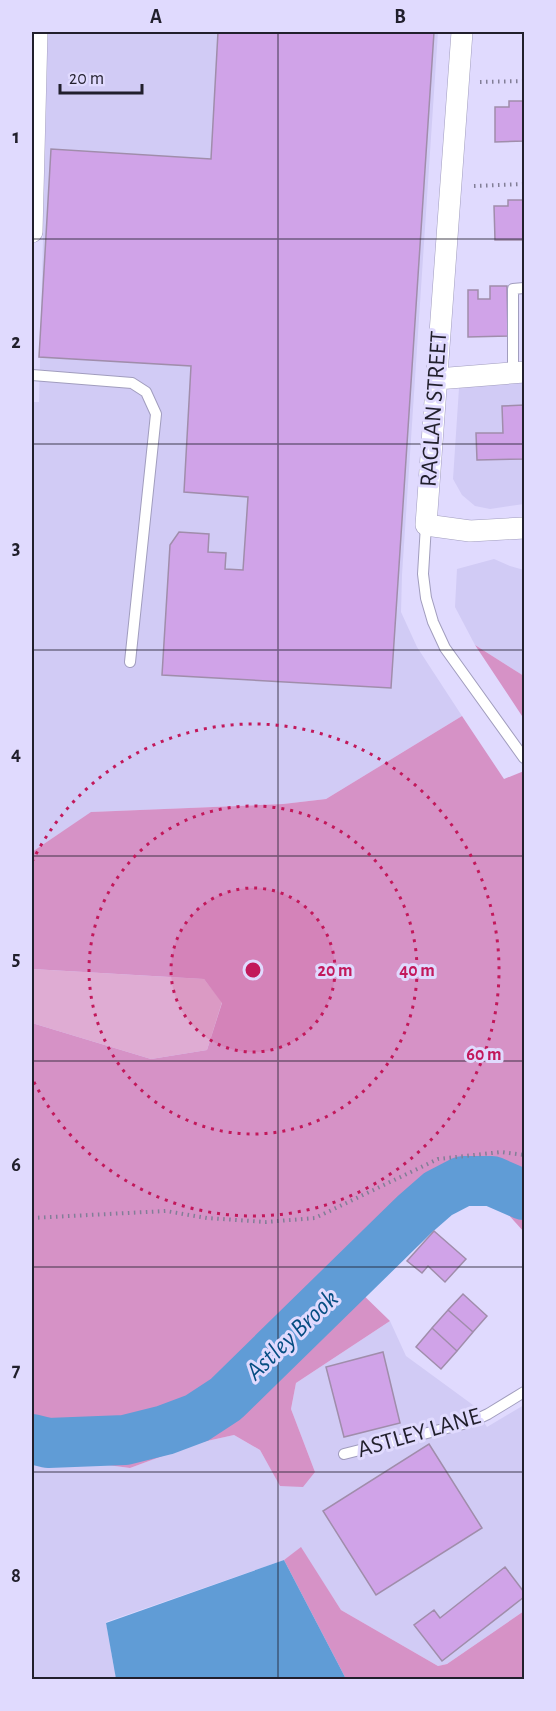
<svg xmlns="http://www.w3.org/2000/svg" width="556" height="1711" font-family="'Alegreya Sans',sans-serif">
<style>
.built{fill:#d1cbf5}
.green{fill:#dfacd3}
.forest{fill:#d692c6}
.water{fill:#609cd6}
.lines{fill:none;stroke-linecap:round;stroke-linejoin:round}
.river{stroke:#609cd6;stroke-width:50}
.building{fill:#d0a3e8;stroke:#a08dab;stroke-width:1.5}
.service-casing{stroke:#a19dbe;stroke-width:12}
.minor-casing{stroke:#a19dbe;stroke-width:22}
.path{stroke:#827e97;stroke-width:4;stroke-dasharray:1.5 4.5;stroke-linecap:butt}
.service{stroke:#fff;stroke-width:10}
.minor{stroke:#fff;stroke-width:21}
.grid{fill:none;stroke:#211f2c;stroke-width:1.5;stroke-opacity:0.55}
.ring{fill:none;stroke:#c2185b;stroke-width:3;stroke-dasharray:3 6}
.labels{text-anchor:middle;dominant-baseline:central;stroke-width:6;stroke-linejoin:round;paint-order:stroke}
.street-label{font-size:24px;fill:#211f2c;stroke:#e0dafe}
.water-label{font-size:26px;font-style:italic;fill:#064d82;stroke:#e0dafe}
.centre{fill:#c2185b;stroke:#e0dafe;stroke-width:3}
.ring-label{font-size:18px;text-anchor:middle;font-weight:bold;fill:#c2185b;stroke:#e0dafe;stroke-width:6;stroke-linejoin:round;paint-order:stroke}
.neatline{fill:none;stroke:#211f2c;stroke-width:2}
.grid-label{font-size:20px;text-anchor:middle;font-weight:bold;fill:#211f2c}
</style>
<rect width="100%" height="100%" fill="#e0dafe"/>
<path class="built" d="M 48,32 L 438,32 L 402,575 L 401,612 L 417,647 L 462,716 L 326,799 L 283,804 L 92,812 L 32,852 L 32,402 L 39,402 Z
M 524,382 L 524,504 L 490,509 L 475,506 L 462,495 L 453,479 L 459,388 Z
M 494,559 L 510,566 L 524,570 L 524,676 L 475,645 L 455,607 L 457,569 Z
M 390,1321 L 406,1356 L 473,1405 L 487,1427 L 524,1405 L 524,1611 L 447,1664 L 438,1666 L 341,1610 L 301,1548 L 284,1560 L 106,1622 L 116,1679 L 32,1680 L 32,1455 L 130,1468 L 198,1443 L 234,1435 L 260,1450 L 280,1485 L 315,1472 L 291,1409 L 296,1383 Z"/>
<path class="green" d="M 32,969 L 204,979 L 222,1002 L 207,1050 L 151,1059 L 32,1023 Z"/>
<path class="forest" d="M 475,645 L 524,676 L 524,719 Z
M 462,716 L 504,779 L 524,771 L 524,1232 L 486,1190 L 455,1193 L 355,1287 L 390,1321 L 296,1383 L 291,1409 L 315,1472 L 303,1487 L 280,1486 L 260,1450 L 234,1435 L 198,1443 L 130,1468 L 32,1455 L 32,1023 L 151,1059 L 207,1050 L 222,1003 L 204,979 L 32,969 L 32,852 L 91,812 L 283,804 L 326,799 Z
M 301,1547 L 341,1610 L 438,1666 L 447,1664 L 524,1611 L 524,1679 L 346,1679 L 284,1560 Z"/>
<path class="water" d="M 284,1560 L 346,1679 L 116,1679 L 106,1623 Z"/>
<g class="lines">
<path class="river" d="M 32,1439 L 48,1443 L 125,1440 L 165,1430 L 197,1418 L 226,1399 L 414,1215 L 438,1194 L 463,1181 L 492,1181 L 524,1195"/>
</g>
<path class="building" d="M 218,32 L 434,32 L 391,688 L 162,675 L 170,545 L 179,532 L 209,534 L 208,552 L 226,553 L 225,569 L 243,570 L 248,497 L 184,492 L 191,366 L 39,357 L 51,149 L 211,159 Z
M 509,101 L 524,101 L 524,141 L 495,142 L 495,107 L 509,107 Z
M 508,200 L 524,200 L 524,240 L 495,240 L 494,206 L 508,206 Z
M 490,286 L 507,286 L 508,336 L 468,337 L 468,290 L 478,290 L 478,299 L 490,299 Z
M 524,405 L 524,459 L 477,460 L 476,433 L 503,433 L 502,406 Z
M 434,1231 L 466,1259 L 445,1282 L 428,1266 L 422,1273 L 407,1261 Z
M 463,1294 L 487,1316 L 473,1332 L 448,1310 Z
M 448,1310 L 473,1332 L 457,1351 L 432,1328 Z
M 432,1328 L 457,1351 L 441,1369 L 416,1347 Z
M 383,1352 L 400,1423 L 344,1437 L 326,1367 Z
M 429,1444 L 482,1528 L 376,1595 L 323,1511 Z
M 505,1567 L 524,1592 L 524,1597 L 442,1661 L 414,1625 L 434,1610 L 440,1618 Z"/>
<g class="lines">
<defs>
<path id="service" d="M 513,373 L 513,289 L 524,288
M 32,375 L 132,383 L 146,392 L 156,414 L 130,662
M 426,525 L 423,574 L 426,598 L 433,622 L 445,648 L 524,758
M 344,1454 L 471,1422 L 488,1414 L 524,1392"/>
<path id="minor" d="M 462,32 L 426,525 L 470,531 L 524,528
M 32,232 L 37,32
M 437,379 L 524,372"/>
</defs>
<use href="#service" class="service-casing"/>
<use href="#minor" class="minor-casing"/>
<path class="path" d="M 480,82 L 524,81
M 474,186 L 524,184
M 32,1218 L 166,1211 L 207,1218 L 266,1222 L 315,1218 L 438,1159 L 501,1152 L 524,1155"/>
<use href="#service" class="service"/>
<use href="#minor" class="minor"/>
</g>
<path class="grid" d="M 278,32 L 278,1680M 32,239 L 524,239M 32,444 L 524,444M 32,650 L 524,650M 32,856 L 524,856M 32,1061 L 524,1061M 32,1267 L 524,1267M 32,1472 L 524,1472"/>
<circle cx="253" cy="970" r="82" fill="#c2185b" fill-opacity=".12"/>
<g class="ring">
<circle cx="253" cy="970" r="82"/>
<circle cx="253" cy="970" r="164"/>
<path d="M32 862A246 246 0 1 1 32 1078"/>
</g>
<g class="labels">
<g class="street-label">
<text transform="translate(434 409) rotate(-86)">RAGLAN STREET</text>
<text transform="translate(419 1433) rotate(-16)">ASTLEY LANE</text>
</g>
<g class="water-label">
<text transform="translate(292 1335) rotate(-44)">Astley Brook</text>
</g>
</g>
<circle cx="253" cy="970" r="9" class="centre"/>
<g class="ring-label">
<text x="335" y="976">20 m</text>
<text x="417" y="976">40 m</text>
<text x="484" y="1060">60 m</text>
</g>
<rect width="556" height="1711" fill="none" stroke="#e0dafe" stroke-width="66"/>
<path d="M60 84v9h82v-9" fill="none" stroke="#211f2c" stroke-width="3"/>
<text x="69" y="84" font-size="18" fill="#211f2c" stroke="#e0dafe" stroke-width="4.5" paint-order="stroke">20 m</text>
<rect x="33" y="33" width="490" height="1645" class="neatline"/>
<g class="grid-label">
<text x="156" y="23">A</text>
<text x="400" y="23">B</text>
<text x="16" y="143">1</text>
<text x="16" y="348">2</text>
<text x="16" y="554">3</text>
<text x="16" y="760">4</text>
<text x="16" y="965">5</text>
<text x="16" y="1171">6</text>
<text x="16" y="1376">7</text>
<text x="16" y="1582">8</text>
</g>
</svg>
